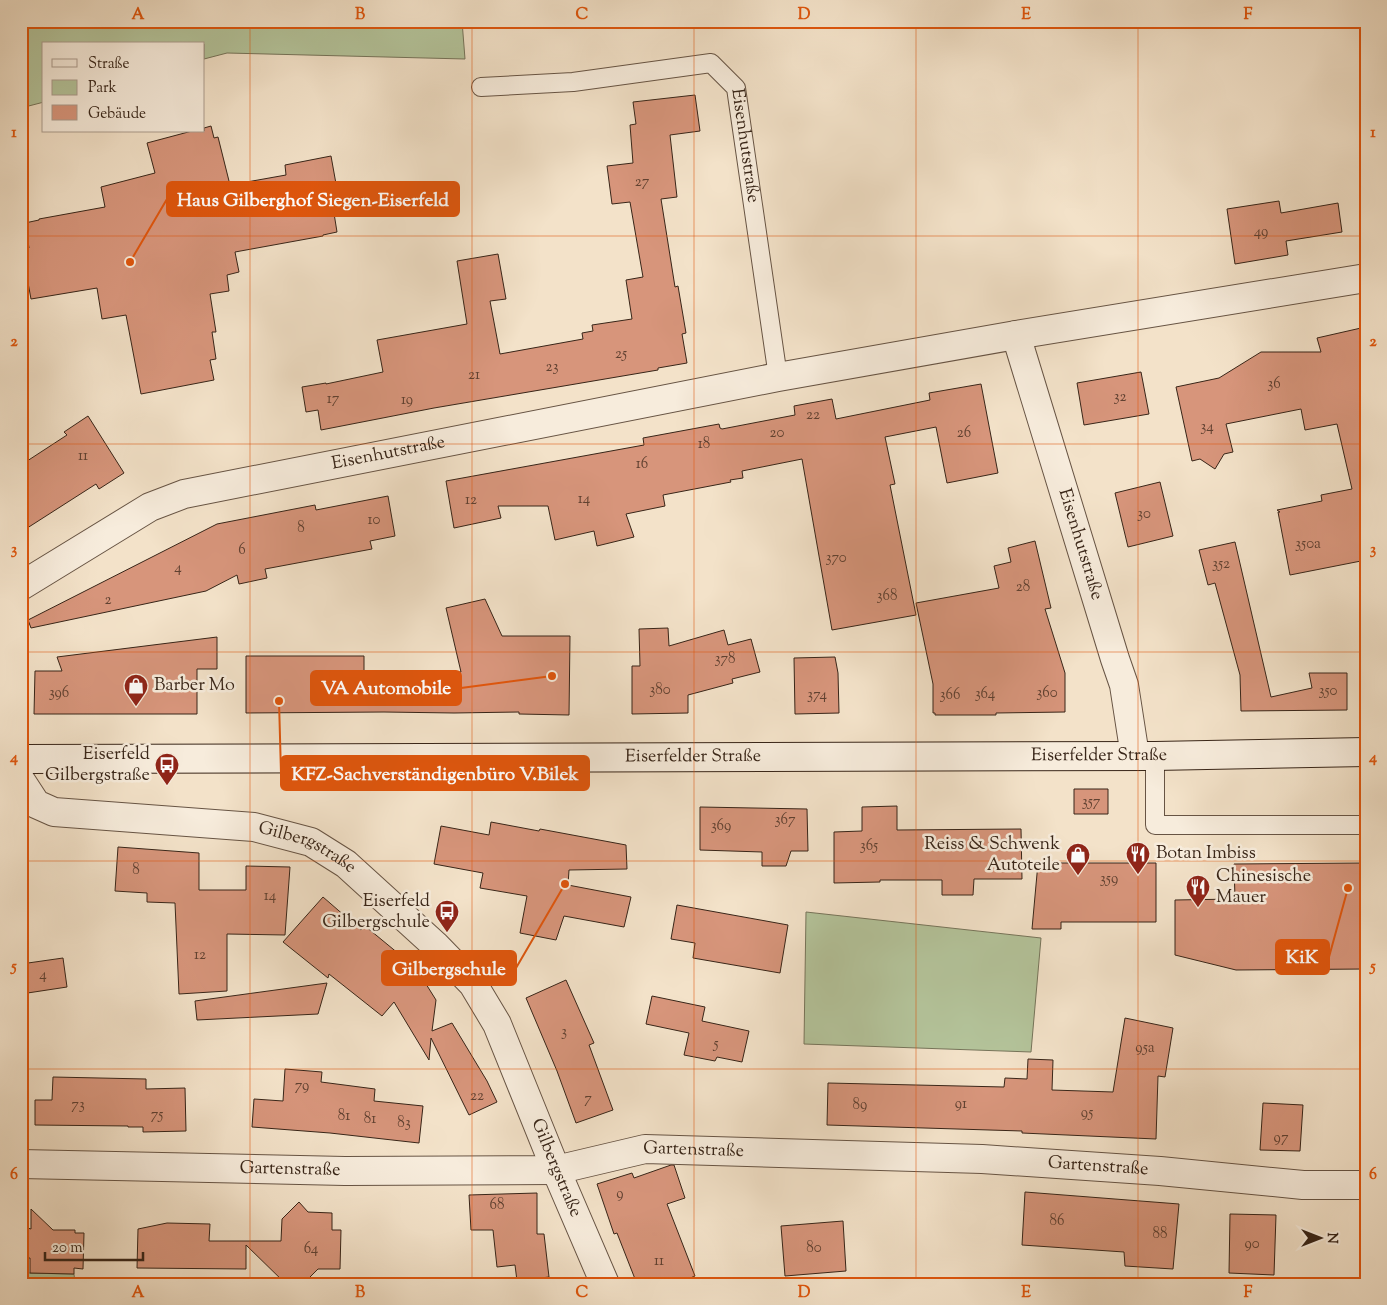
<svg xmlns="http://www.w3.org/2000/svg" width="1387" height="1305" font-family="'Sorts Mill Goudy',serif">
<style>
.green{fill:#b4c49b;stroke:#76745a}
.building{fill:#d7957b;stroke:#382518}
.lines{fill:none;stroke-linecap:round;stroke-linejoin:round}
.service-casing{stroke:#675444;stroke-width:20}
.minor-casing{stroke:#675444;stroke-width:30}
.secondary-casing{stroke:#382518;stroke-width:30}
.service{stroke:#f7ecdc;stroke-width:18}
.minor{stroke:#f7ecdc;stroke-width:28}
.secondary{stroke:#f7ecdc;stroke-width:28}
.grid{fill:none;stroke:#df560d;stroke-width:1;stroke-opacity:0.55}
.labels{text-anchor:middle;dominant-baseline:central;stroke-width:5;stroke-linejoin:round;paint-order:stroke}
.number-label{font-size:15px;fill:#604131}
.street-label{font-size:18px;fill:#382518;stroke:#f7ecdc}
.poi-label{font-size:18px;fill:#382518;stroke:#f7ecdc;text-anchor:start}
.leader{fill:none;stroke:#df560d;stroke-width:2}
.callout-dot{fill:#df560d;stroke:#f7ecdc;stroke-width:2}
.callout{fill:#df560d;stroke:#df560d;stroke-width:2}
.callout-label{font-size:19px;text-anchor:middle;font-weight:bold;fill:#fff}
.neatline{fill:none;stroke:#df560d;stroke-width:2}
.grid-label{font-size:16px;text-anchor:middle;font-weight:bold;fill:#df560d}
</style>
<rect width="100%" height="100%" fill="#f3e2c9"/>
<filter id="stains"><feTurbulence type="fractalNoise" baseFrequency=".004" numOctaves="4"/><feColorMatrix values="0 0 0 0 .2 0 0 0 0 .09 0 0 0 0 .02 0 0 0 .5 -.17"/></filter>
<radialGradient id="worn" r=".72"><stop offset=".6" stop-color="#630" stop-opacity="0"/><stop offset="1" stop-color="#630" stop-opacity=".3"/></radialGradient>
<path class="green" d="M 21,21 L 462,21 L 465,59 L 227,53 L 204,59 L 204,44 L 44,44 L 44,102 L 21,108 Z
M 806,912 L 1041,938 L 1031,1052 L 804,1044 Z
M 21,1273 L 74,1274 L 75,1284 L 21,1284 Z"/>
<path class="building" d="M 695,95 L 700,131 L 670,135 L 677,197 L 661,199 L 675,287 L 678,286 L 686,333 L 682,334 L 687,363 L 658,368 L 658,370 L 434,408 L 321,430 L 318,410 L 306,412 L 302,387 L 326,383 L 326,384 L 383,372 L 377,340 L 467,324 L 457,261 L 498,254 L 506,299 L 490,301 L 500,354 L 583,339 L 582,333 L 593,331 L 592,325 L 632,319 L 626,280 L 643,277 L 630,202 L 612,204 L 607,166 L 633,163 L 630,125 L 636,124 L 633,102 Z
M 211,126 L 214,138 L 218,137 L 230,185 L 286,175 L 285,165 L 331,156 L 340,206 L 333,207 L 337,232 L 323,235 L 323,236 L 235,252 L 239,272 L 227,275 L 229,291 L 210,294 L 216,332 L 212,332 L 216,359 L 210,360 L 214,380 L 141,394 L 126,315 L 102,319 L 97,288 L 31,299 L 22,250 L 29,248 L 25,223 L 39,220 L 39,219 L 105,207 L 101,187 L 155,173 L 147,143 L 192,131 L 204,131 L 204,128 Z
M 1279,201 L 1281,213 L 1338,203 L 1342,232 L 1286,241 L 1288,255 L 1235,264 L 1227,209 Z
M 1361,328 L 1366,349 L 1366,560 L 1290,575 L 1278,512 L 1280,512 L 1277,510 L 1322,501 L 1321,495 L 1352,489 L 1337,424 L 1305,430 L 1301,409 L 1226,424 L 1233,452 L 1224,454 L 1215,469 L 1200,459 L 1192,461 L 1176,387 L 1219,378 L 1261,352 L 1321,352 L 1317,338 Z
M 1141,372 L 1149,414 L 1084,425 L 1077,383 Z
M 981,384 L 998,473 L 947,483 L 936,427 L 885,437 L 895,484 L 890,485 L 916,615 L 832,630 L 802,459 L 742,471 L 743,478 L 730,480 L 731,482 L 663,495 L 665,506 L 626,514 L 634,537 L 597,546 L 594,531 L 555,540 L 548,506 L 498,506 L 501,518 L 454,528 L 446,481 L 644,445 L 643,438 L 719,424 L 720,428 L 722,429 L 795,415 L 794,406 L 832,399 L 836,419 L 930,400 L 929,393 Z
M 88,416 L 124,473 L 99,489 L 96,484 L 21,532 L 21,465 L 67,435 L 64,432 Z
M 1160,482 L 1173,536 L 1128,547 L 1115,493 Z
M 388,496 L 395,536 L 370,541 L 372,549 L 265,569 L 267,578 L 239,584 L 237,575 L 206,591 L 31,628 L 28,620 L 217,524 L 315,505 L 316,510 Z
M 1035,541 L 1051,608 L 1045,609 L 1065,673 L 1065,712 L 996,713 L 996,715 L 935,715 L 935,713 L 933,713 L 933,684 L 916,603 L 999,588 L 994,566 L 1011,562 L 1008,548 Z
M 1235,542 L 1271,697 L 1312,688 L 1309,673 L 1347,673 L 1347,710 L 1241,711 L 1240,675 L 1215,583 L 1208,585 L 1199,550 Z
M 485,599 L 502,636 L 570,636 L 569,715 L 519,714 L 519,712 L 454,713 L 384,712 L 246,713 L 246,656 L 364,656 L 364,674 L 461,672 L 446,608 Z
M 668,628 L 669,646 L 724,630 L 728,645 L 751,639 L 760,672 L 732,679 L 733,683 L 688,695 L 688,713 L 632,714 L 632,666 L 640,666 L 639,629 Z
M 217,637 L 217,669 L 197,669 L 197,714 L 34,714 L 35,671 L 62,671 L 57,657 Z
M 835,657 L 838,673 L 839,713 L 795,714 L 794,658 Z
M 1074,789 L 1108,789 L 1108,814 L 1074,814 Z
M 897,806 L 897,830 L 1021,829 L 1022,879 L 974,879 L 973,895 L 942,895 L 942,880 L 880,880 L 880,882 L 834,883 L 834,832 L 862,831 L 862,807 Z
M 700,807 L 807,809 L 808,851 L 791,851 L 786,866 L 762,866 L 762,852 L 700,850 Z
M 491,822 L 539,831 L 540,829 L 626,845 L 627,869 L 569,870 L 568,885 L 631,897 L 624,927 L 564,916 L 556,940 L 520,933 L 527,896 L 480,888 L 483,873 L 434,864 L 441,826 L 489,835 Z
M 118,847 L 199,853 L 199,890 L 246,890 L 246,866 L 290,867 L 285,935 L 227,934 L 227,991 L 179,994 L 175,903 L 147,902 L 147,893 L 115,891 Z
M 1038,863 L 1156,863 L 1156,922 L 1061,922 L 1061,929 L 1032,929 Z
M 1366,863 L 1366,969 L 1236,970 L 1175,955 L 1175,900 L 1235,899 L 1234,864 Z
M 323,897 L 361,930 L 365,926 L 416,968 L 436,1000 L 432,1031 L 452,1023 L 487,1081 L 497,1102 L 469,1115 L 431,1038 L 429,1060 L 394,1002 L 382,1016 L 329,974 L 328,978 L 283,942 Z
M 677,905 L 788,925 L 780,973 L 693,958 L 695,943 L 671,939 Z
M 63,958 L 67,987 L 21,994 L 21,964 Z
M 566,980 L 594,1043 L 589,1045 L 613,1110 L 576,1123 L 557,1071 L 526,998 Z
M 327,983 L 318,1014 L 197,1020 L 195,1001 Z
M 652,996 L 705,1007 L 702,1021 L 749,1031 L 742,1062 L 717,1057 L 715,1061 L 684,1055 L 689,1033 L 646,1024 Z
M 1125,1018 L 1173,1028 L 1165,1077 L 1158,1076 L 1156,1139 L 1022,1133 L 1022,1131 L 827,1125 L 828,1083 L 1004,1087 L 1005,1078 L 1027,1079 L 1028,1059 L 1053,1060 L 1052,1090 L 1113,1092 Z
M 285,1069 L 322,1072 L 321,1082 L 375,1089 L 374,1101 L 423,1106 L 419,1143 L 330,1133 L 252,1127 L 254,1099 L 283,1101 Z
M 53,1077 L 146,1079 L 146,1089 L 185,1088 L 186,1131 L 143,1132 L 143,1127 L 128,1127 L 128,1126 L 35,1125 L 35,1100 L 52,1100 Z
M 1263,1103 L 1303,1105 L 1300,1151 L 1260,1150 Z
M 671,1165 L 674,1165 L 685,1198 L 667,1204 L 695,1276 L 676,1284 L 637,1284 L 617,1233 L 614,1234 L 597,1184 L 632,1173 L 634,1178 Z
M 1025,1192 L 1179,1204 L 1173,1269 L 1125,1266 L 1124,1252 L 1022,1245 Z
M 537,1193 L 537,1234 L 544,1234 L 549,1277 L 517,1281 L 515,1265 L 497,1267 L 493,1230 L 471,1230 L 469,1195 Z
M 299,1202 L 308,1212 L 332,1213 L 332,1230 L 341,1230 L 340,1269 L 318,1269 L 303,1284 L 286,1284 L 246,1245 L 246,1269 L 137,1268 L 138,1229 L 167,1223 L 210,1224 L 209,1241 L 281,1241 L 282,1219 Z
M 31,1209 L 53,1230 L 75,1230 L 75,1233 L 84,1233 L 83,1269 L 74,1268 L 74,1274 L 30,1273 L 30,1258 L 21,1258 L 21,1226 L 31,1229 Z
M 1230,1214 L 1276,1215 L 1274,1275 L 1229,1273 Z
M 843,1221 L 846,1271 L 785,1276 L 781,1226 Z"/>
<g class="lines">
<defs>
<g id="service">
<path id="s1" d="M 481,87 L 573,82 L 711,63 L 736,88 L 778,377"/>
<path d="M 1155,756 L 1155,825 L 1366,825"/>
</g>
<g id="minor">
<path id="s2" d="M 1016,335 L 1115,659 L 1124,685 L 1135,756"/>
<path id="s3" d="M 21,586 L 150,507 L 184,494 L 778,377 L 1016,335 L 1366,278"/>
<path id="s4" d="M 21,781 L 36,804 L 54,812 L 254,827 L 311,842 L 346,864 L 435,945 L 473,984 L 497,1024 L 556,1170 L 605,1284"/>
<path id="s5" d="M 21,1164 L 345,1171 L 556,1170 L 645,1149 L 982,1159 L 1160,1171 L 1303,1185 L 1366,1185"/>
</g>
<g id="secondary">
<path id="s6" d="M 21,759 L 1155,756 L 1366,752"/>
</g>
</defs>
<use href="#service" class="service-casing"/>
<use href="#minor" class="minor-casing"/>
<use href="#secondary" class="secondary-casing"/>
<use href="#service" class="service"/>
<use href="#minor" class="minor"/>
<use href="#secondary" class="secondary"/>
</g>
<path class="grid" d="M 250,21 L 250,1284M 472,21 L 472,1284M 694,21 L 694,1284M 916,21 L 916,1284M 1138,21 L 1138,1284M 21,236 L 1366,236M 21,444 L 1366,444M 21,652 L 1366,652M 21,861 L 1366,861M 21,1069 L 1366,1069"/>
<defs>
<symbol id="shop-pin" viewBox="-11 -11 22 30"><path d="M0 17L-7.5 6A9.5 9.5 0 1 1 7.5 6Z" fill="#8f2418" stroke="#f7ecdc"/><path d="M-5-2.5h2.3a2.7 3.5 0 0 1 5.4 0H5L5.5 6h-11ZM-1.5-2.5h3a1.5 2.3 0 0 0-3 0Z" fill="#fff"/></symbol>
<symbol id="bus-pin" viewBox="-11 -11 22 30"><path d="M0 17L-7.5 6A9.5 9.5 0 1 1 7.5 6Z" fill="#8f2418" stroke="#f7ecdc"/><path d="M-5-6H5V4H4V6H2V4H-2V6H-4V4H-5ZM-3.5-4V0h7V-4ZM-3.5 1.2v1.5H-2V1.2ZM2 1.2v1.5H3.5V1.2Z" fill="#fff"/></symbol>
<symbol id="restaurant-pin" viewBox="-11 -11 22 30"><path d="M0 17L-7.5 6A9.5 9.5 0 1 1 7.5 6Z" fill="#8f2418" stroke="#f7ecdc"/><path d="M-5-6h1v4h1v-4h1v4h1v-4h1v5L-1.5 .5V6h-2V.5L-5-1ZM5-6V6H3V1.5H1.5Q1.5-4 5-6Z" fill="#fff"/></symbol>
</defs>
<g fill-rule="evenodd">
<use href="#shop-pin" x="122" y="672" width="28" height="38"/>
<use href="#bus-pin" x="153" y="751" width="28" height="38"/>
<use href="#restaurant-pin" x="1124" y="840" width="28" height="38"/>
<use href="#shop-pin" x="1064" y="841" width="28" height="38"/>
<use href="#restaurant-pin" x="1184" y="873" width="28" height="38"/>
<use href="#bus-pin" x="433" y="898" width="28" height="38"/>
</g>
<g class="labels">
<g class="number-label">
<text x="642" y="182">27</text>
<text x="1261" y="232">49</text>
<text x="621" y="354">25</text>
<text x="552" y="367">23</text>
<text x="474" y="375">21</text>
<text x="1274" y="384">36</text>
<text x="1120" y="397">32</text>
<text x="333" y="399">17</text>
<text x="407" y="400">19</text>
<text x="813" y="415">22</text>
<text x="1207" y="427">34</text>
<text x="777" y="433">20</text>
<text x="964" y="433">26</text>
<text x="704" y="444">18</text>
<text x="83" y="456">11</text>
<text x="642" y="464">16</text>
<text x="584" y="499">14</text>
<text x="471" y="500">12</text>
<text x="1144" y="514">30</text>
<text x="374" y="520">10</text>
<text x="301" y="528">8</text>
<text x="1308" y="544">350a</text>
<text x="242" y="550">6</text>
<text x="836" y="558">370</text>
<text x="1221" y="564">352</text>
<text x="178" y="568">4</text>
<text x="1023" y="587">28</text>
<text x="887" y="596">368</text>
<text x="108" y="600">2</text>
<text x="725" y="659">378</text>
<text x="660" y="690">380</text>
<text x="1328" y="691">350</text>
<text x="59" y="693">396</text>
<text x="1047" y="693">360</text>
<text x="985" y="694">364</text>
<text x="817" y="695">374</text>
<text x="950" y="695">366</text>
<text x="1091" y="802">357</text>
<text x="785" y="820">367</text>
<text x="721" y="826">369</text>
<text x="869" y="846">365</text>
<text x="136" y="870">8</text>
<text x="1109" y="879">359</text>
<text x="270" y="896">14</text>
<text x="200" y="955">12</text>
<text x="43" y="975">4</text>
<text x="564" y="1032">3</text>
<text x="716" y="1044">5</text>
<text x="1145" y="1048">95a</text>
<text x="302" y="1086">79</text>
<text x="477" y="1096">22</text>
<text x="588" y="1099">7</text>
<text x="961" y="1104">91</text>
<text x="78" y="1105">73</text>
<text x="860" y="1105">89</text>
<text x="1087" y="1113">95</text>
<text x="157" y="1115">75</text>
<text x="344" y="1116">81</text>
<text x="370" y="1119">81</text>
<text x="404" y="1123">83</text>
<text x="1281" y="1138">97</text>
<text x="620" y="1194">9</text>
<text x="497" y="1205">68</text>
<text x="1057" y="1221">86</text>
<text x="1160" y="1234">88</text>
<text x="1252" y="1244">90</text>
<text x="814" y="1248">80</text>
<text x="311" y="1249">64</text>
<text x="659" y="1261">11</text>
</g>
<g class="street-label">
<text stroke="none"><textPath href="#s1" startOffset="325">Eisenhutstraße</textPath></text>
<text stroke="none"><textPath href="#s3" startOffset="396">Eisenhutstraße</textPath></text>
<text stroke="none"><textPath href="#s2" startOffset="219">Eisenhutstraße</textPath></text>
<text stroke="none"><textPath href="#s6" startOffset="1078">Eiserfelder Straße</textPath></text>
<text stroke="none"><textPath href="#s6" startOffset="672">Eiserfelder Straße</textPath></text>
<text stroke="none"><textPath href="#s4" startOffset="305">Gilbergstraße</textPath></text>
<text stroke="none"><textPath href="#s5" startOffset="675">Gartenstraße</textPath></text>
<text stroke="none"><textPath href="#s5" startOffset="1080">Gartenstraße</textPath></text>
<text stroke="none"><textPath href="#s4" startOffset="725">Gilbergstraße</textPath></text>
<text stroke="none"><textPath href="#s5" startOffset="269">Gartenstraße</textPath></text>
</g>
<g class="poi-label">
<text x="154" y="686">Barber Mo</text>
<text x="150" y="755" text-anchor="end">Eiserfeld<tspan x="150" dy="21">Gilbergstraße</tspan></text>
<text x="1060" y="845" text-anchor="end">Reiss &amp; Schwenk<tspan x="1060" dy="21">Autoteile</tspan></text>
<text x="1156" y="854">Botan Imbiss</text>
<text x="1216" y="877">Chinesische<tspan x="1216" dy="21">Mauer</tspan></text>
<text x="430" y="902" text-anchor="end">Eiserfeld<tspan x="430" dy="21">Gilbergschule</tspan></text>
</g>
</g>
<path class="leader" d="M130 262L167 199M552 676L461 688M279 701L281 773M1348 888L1329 957M565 884L516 968"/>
<g class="callout-dot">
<circle cx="130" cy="262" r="5"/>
<circle cx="552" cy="676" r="5"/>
<circle cx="279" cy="701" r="5"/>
<circle cx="1348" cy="888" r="5"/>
<circle cx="565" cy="884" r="5"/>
</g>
<g class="callout">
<rect x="167" y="182" width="292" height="34" rx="5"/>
<rect x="311" y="671" width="150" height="34" rx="5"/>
<rect x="281" y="756" width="308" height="34" rx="5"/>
<rect x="1276" y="940" width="53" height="34" rx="5"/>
<rect x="382" y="951" width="134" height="34" rx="5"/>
</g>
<g class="callout-label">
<text x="313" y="206">Haus Gilberghof Siegen-Eiserfeld</text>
<text x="386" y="694">VA Automobile</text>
<text x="435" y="780">KFZ-Sachverständigenbüro V.Bilek</text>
<text x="1302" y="963">KiK</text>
<text x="449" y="975">Gilbergschule</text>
</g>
<rect width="1387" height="1305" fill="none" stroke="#f3e2c9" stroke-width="55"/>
<rect x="42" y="42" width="162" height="90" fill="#f7ecdc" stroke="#ab9c8e"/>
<rect x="52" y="59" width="25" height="8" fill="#f7ecdc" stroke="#ab9c8e"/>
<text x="88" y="68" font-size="15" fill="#382518">Straße</text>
<rect x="52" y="80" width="25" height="15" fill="#b4c49b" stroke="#ab9c8e"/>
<text x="88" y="92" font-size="15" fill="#382518">Park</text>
<rect x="52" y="105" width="25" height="15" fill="#d7957b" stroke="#ab9c8e"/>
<text x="88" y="118" font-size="15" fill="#382518">Gebäude</text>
<g transform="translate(1320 1238) rotate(90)" stroke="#f7ecdc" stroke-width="4" paint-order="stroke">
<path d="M0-4L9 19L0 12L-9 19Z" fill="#382518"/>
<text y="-8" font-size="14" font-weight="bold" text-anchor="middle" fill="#382518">N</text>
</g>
<path d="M45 1252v8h98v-8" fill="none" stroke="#382518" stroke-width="2.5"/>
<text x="52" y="1252" font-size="15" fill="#382518" stroke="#f7ecdc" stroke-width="4" paint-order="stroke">20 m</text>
<rect x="28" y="28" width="1332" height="1250" class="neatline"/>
<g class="grid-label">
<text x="138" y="19">A</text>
<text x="360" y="19">B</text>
<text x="582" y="19">C</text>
<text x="804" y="19">D</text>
<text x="1026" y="19">E</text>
<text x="1248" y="19">F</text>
<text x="14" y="137">1</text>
<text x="1373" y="137">1</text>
<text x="14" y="346">2</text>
<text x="1373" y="346">2</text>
<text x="14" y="554">3</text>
<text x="1373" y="554">3</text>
<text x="14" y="762">4</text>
<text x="1373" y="762">4</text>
<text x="14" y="971">5</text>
<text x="1373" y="971">5</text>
<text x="14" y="1179">6</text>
<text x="1373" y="1179">6</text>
<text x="138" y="1297">A</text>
<text x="360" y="1297">B</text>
<text x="582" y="1297">C</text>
<text x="804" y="1297">D</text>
<text x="1026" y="1297">E</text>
<text x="1248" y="1297">F</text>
</g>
<rect width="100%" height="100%" filter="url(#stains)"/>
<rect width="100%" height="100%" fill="url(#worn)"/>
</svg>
